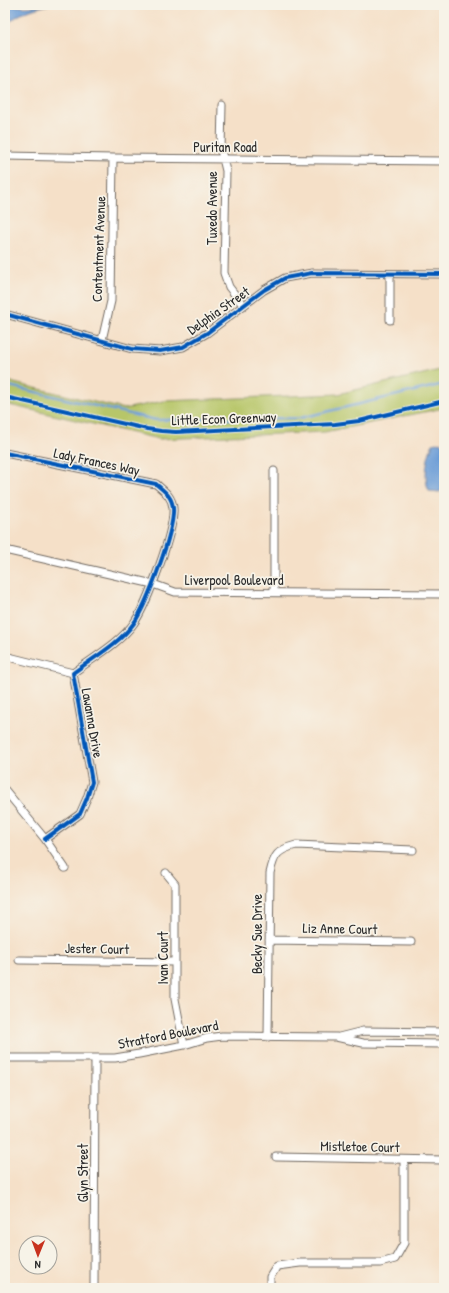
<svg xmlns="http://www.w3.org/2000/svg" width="449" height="1293" font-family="'Patrick Hand',sans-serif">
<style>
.green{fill:#b7c669;stroke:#71784a}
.water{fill:#6d9ed7;stroke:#4c6481}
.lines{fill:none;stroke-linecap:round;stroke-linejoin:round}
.stream{stroke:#6d9ed7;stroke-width:2.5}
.minor-casing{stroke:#726a62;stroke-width:9}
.minor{stroke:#fff;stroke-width:7}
.cycleway-casing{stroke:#f7f3e8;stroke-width:6}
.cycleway{stroke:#0057b8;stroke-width:4}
.labels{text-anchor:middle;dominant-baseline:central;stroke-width:3.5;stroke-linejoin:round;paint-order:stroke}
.street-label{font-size:14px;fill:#2b2b2b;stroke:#f7f3e8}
</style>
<rect width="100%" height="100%" fill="#f7f3e8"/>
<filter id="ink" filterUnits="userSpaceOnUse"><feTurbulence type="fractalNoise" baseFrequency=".025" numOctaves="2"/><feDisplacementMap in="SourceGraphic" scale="8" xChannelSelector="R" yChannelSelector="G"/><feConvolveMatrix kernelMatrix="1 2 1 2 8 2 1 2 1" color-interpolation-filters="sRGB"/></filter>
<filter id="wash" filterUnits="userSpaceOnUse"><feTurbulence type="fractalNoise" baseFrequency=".012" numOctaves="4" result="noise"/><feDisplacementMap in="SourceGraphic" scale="16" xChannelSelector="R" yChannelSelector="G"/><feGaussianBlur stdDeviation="0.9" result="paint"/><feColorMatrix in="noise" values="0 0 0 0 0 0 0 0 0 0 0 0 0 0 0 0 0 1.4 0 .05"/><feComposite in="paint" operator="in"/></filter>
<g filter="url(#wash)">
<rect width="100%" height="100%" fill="#f5e0c8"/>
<path class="green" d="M 444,369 L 444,408 L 325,432 L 159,439 L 5,404 L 5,379 L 14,383 L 124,409 L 164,401 L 338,394 Z"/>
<path class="water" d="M 5,5 L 26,7 L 48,5 C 29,10 20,12 5,26 Z
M 440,442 L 444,445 L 444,488 L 440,492 L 429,491 C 423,479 427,456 433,444 Z"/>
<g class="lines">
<path class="stream" d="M 5,385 L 156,420 L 300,418 L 444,384"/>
</g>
</g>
<g filter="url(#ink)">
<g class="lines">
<defs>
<path id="minor" d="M 222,105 L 221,150 L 226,171 L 224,273 L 229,287 L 243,305
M 5,156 L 113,158 L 444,161
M 5,314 L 132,349 L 160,351 L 183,347 L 207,333 L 264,290 L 285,278 L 312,273 L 444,274
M 390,320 L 390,274
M 102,340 L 111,301 L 113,158
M 5,453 L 156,484 C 164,491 172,496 173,508 C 175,530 147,604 134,623 C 120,643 93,658 73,673 L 92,782 L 87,798 L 80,814 L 45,839
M 274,471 L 274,592
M 5,550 L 153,584 L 175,592 L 444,594
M 5,656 L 73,673
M 5,790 L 45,839 L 65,868
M 166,873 L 175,884 L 175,999 L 184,1045
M 269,940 L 411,942
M 19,960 L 175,962
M 268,1037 L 270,873 C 274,855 277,850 296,845 L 413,850
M 339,1037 L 363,1031 L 444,1032
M 5,1058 L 115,1058 L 139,1054 L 184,1045 L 207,1038 L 222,1036 L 336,1037 L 363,1043 L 444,1044
M 276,1157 L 444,1160
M 94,1288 L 95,1058
M 270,1288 L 270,1277 L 277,1266 L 300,1263 L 380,1263 L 395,1259 L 404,1243 L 404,1160"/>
</defs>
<use href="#minor" class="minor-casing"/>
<use href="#minor" class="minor"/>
<defs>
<path id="cycleway" d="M 5,314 L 132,349 L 160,351 L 183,347 L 207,333 L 264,290 L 285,278 L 312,273 L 444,274
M 5,397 L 147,429 L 161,431 L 176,432 L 335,424 L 359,421 L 444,401
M 5,453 L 156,484 C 164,491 172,496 173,508 C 175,530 147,604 134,623 C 120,643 93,658 73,673 L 92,782 L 87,798 L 80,814 L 45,839"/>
</defs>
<use href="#cycleway" class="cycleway-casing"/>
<use href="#cycleway" class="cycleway"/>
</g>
</g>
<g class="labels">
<g class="street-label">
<text x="225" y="146">Puritan Road</text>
<text transform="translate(211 208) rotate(-90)">Tuxedo Avenue</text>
<text transform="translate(98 249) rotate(-88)">Contentment Avenue</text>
<text transform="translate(218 310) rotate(-35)">Delphia Street</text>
<text transform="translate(224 418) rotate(-2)">Little Econ Greenway</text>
<text transform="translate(97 461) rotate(12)">Lady Frances Way</text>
<text x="234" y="579">Liverpool Boulevard</text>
<text transform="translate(93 723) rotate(80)">Lawanna Drive</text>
<text transform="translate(340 928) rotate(1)">Liz Anne Court</text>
<text transform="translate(256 934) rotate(-90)">Becky Sue Drive</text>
<text transform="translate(97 948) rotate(1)">Jester Court</text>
<text transform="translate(162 958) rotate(-90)">Ivan Court</text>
<text transform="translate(168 1034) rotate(-11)">Stratford Boulevard</text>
<text transform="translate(360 1146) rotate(1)">Mistletoe Court</text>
<text transform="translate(82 1173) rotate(-90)">Glyn Street</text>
</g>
</g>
<rect width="449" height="1293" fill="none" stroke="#f7f3e8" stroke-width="20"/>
<g transform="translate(38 1255) rotate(181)"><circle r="19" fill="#f7f3e8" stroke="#a5a39c"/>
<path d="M0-3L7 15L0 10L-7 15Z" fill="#c8321e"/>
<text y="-6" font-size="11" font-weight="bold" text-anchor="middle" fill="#2b2b2b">N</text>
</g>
</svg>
